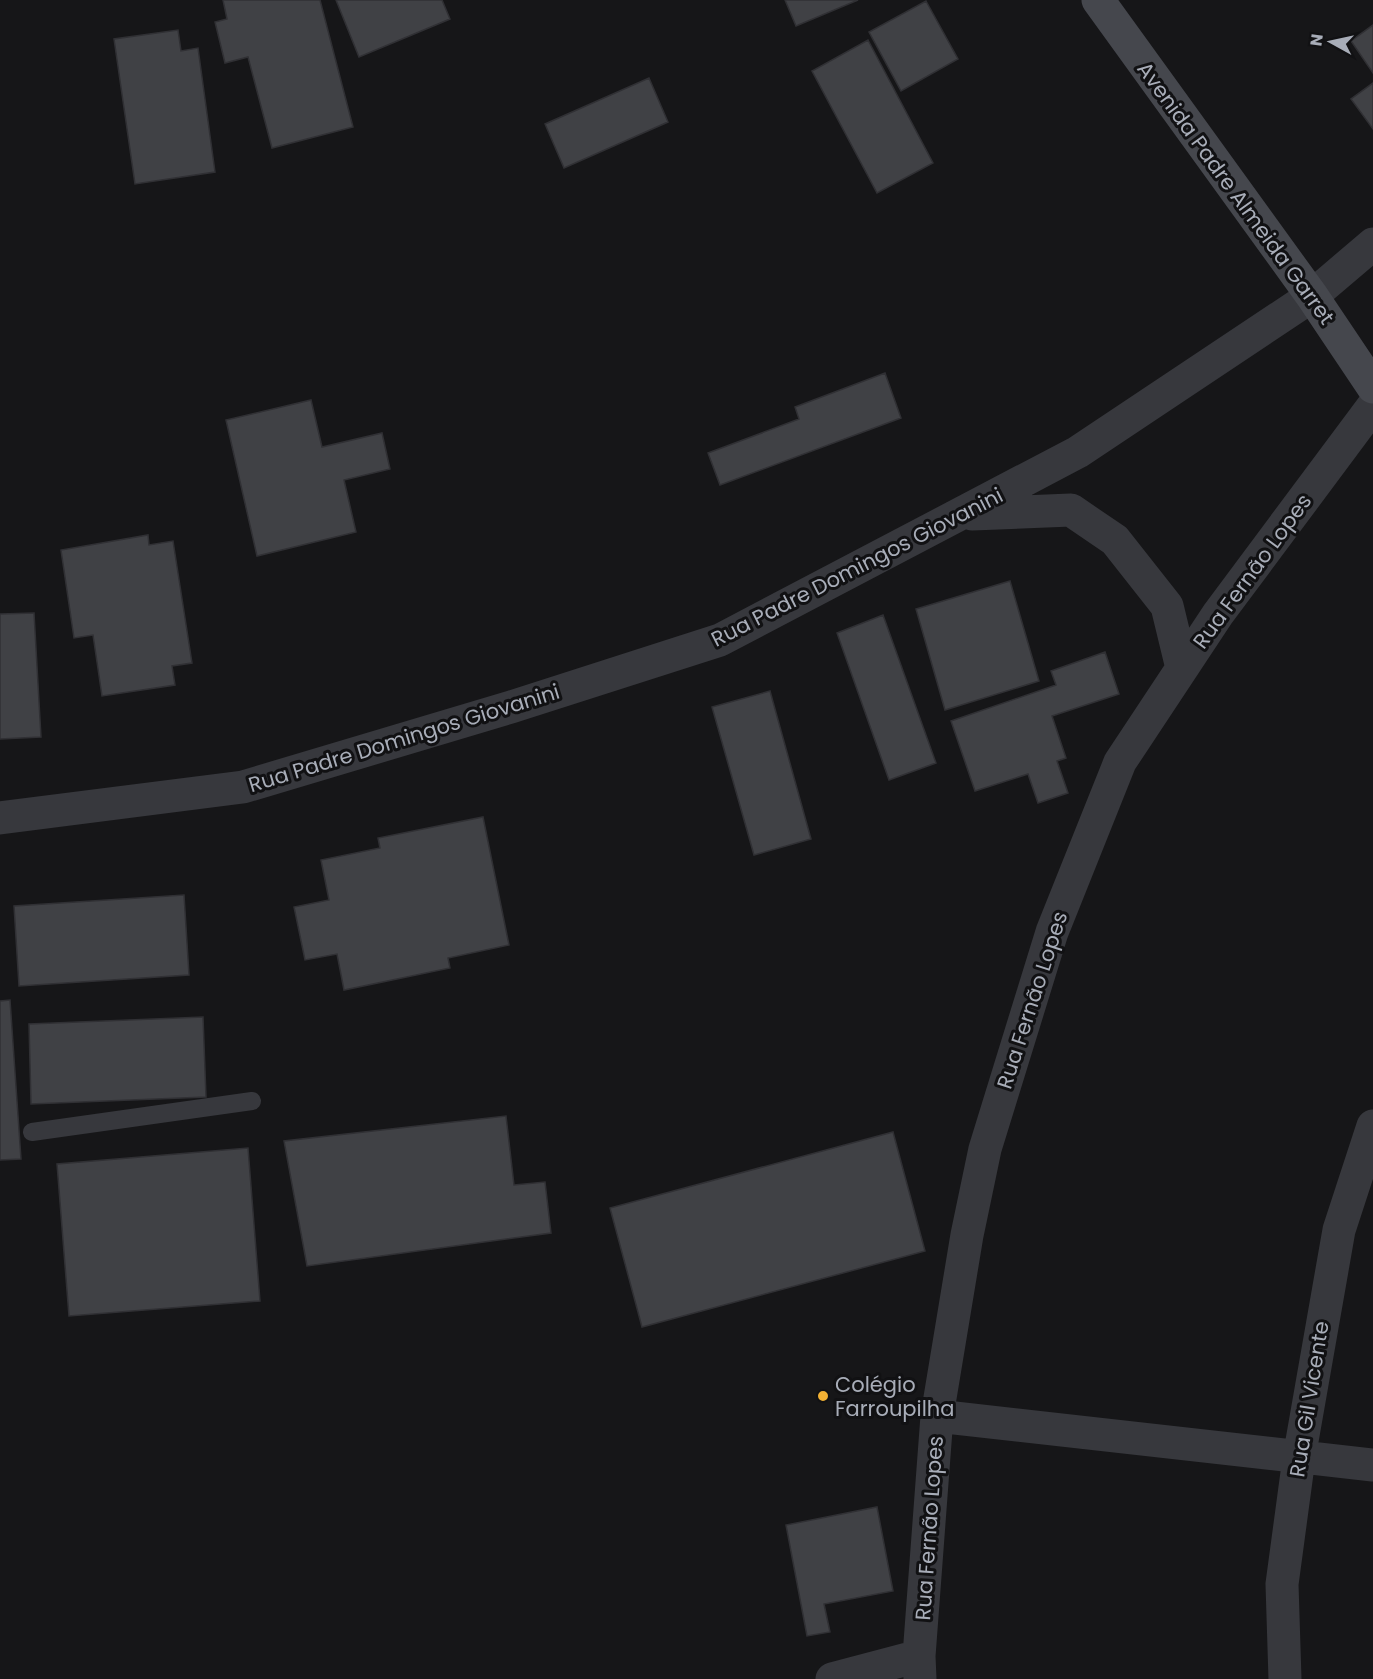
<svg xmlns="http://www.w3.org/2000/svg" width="1373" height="1679" font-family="Poppins,sans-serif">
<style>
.building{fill:#404145;stroke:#303034;stroke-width:1.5}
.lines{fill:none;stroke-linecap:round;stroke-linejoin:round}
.service{stroke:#37383d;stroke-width:18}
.minor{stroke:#37383d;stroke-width:33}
.secondary{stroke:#45474d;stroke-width:33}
.poi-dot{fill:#f2b134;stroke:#111113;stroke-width:2}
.labels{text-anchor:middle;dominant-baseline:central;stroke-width:6;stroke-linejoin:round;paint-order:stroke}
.street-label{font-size:21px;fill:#a8adb8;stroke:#111113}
.poi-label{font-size:21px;fill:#a8adb8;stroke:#111113;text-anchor:start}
</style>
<rect width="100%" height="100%" fill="#161618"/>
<path class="building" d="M 223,0 L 320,0 L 353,127 L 272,148 L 248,57 L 225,63 L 215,22 L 227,19 Z
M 336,0 L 442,0 L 450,19 L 359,57 Z
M 785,0 L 858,0 L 796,26 Z
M 926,1 L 958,59 L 901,91 L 869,32 Z
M 1373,25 L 1373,73 L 1351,41 Z
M 178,30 L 181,51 L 198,48 L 215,172 L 135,184 L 114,39 Z
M 868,40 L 933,163 L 877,193 L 812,71 Z
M 649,78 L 668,122 L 564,168 L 545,124 Z
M 1373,83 L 1373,129 L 1351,99 Z
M 885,373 L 901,418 L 720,485 L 708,453 L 799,419 L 795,407 Z
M 311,400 L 322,447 L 382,433 L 390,469 L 344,480 L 356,532 L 257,556 L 226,420 Z
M 148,535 L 149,545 L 173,541 L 192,663 L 172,666 L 175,685 L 102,696 L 93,635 L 74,638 L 61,550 Z
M 1010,581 L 1039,681 L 945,710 L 916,609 Z
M 34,613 L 41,737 L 0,739 L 0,614 Z
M 883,615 L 936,763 L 889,780 L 837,633 Z
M 1105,652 L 1119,694 L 1052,716 L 1066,758 L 1057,761 L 1068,793 L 1038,803 L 1028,774 L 975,791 L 951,721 L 1056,685 L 1051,671 Z
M 770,691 L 811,839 L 754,855 L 712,707 Z
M 483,817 L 509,945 L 448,958 L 450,968 L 344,990 L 337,954 L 305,960 L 294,907 L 329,900 L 321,860 L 380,848 L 378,838 Z
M 184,895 L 189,975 L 19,986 L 14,906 Z
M 10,1000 L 21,1159 L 0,1160 L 0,1001 Z
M 203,1017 L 206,1097 L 31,1104 L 29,1024 Z
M 506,1116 L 514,1185 L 545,1182 L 551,1233 L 307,1266 L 284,1141 Z
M 893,1132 L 925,1251 L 642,1327 L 610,1208 Z
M 248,1148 L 260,1301 L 69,1316 L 57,1164 Z
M 877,1507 L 893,1591 L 824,1604 L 830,1632 L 807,1636 L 786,1525 Z"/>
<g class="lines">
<path class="service" d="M 32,1132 L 252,1101"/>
<path class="minor" d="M 972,514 L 1071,510 L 1115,540 L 1167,606 L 1182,668
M 0,818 L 243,787 L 511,707 L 720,640 L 1078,452 L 1312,296 L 1373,244
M 937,1416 L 1373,1465
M 832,1679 L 919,1656
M 920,1679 L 919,1656 L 937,1416 L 967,1235 L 985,1149 L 1052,932 L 1120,762 L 1218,614 L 1373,406
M 1285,1679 L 1282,1584 L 1299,1458 L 1339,1230 L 1373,1126"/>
<path class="secondary" d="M 1098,0 L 1312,296 L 1373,387"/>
</g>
<circle class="poi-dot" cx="823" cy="1396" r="6"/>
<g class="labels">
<g class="street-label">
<text transform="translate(1236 193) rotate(54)">Avenida Padre Almeida Garret</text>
<text transform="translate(857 567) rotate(-27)">Rua Padre Domingos Giovanini</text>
<text transform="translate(1252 571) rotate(-54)">Rua Fernão Lopes</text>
<text transform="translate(404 738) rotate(-17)">Rua Padre Domingos Giovanini</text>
<text transform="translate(1032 1000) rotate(-72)">Rua Fernão Lopes</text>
<text transform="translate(1309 1399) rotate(-81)">Rua Gil Vicente</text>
<text transform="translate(929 1528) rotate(-86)">Rua Fernão Lopes</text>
</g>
<g class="poi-label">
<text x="835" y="1384">Colégio<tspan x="835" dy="24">Farroupilha</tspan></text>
</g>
</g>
<g transform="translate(1331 42) rotate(278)" stroke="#111113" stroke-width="4.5" paint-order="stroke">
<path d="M0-4.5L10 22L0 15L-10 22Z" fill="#a8adb8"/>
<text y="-9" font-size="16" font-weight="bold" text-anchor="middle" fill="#a8adb8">N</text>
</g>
</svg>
